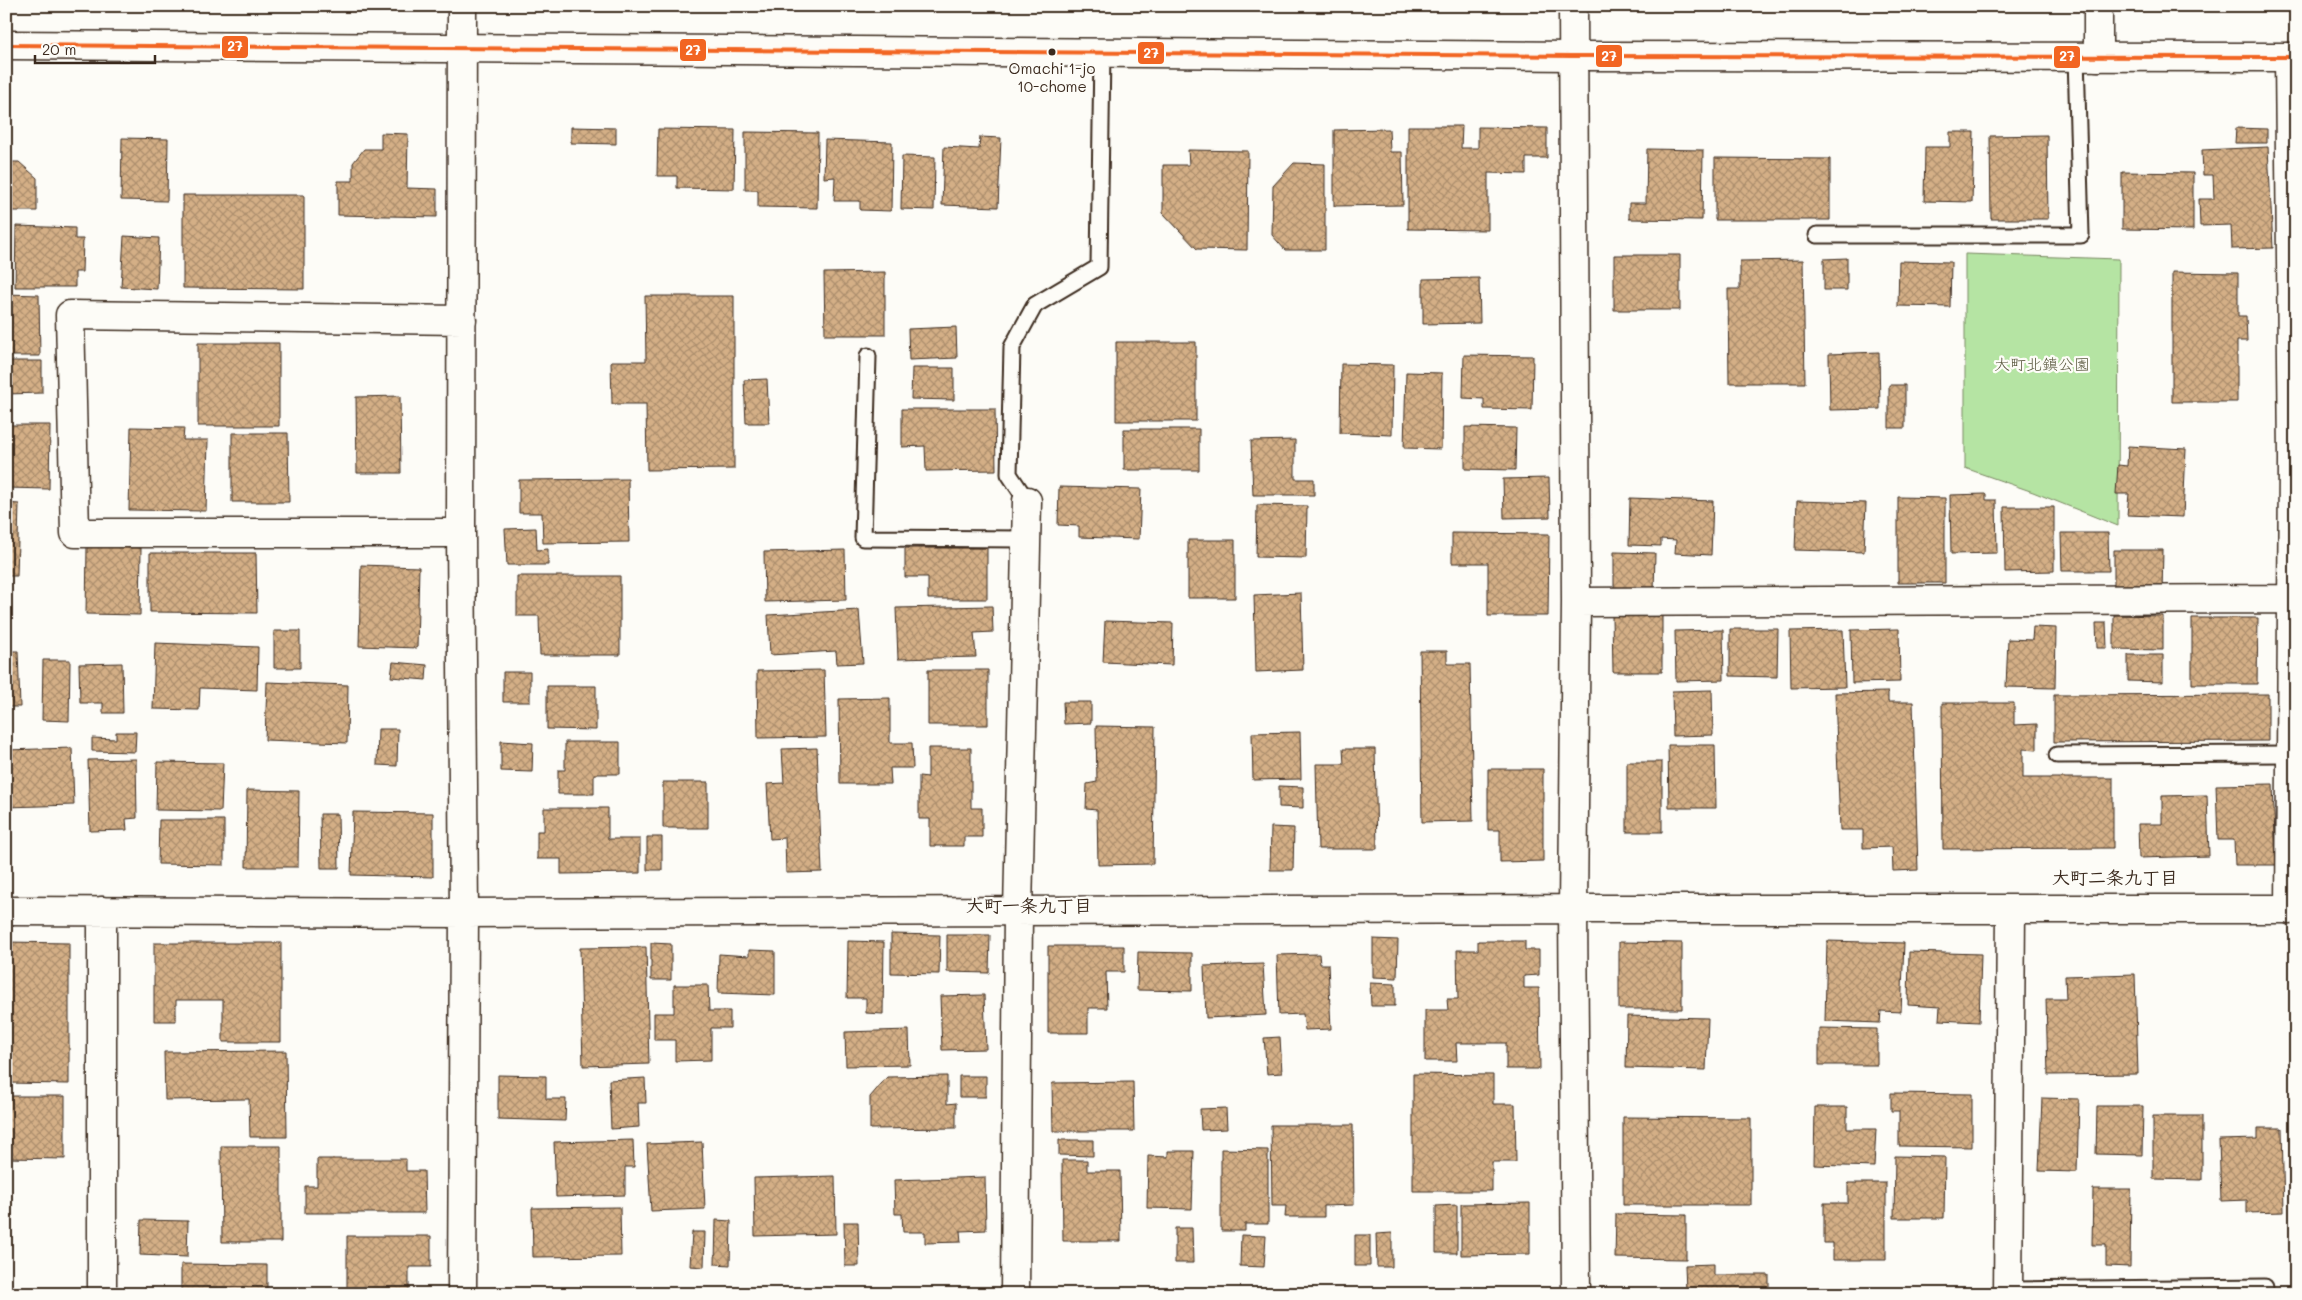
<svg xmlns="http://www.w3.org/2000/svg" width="2302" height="1300" font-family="Mali,'Klee One',sans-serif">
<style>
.park{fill:#b5e4a3;stroke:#788760}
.building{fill:url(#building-cross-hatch);stroke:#3b2a1e}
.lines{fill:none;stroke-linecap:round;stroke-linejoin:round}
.service-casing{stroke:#3b2a1e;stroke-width:19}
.minor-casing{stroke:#3b2a1e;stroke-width:31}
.tertiary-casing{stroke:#3b2a1e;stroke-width:31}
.service{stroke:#fdfcf7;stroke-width:15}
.minor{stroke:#fdfcf7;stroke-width:28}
.tertiary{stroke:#fdfcf7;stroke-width:28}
.bus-1-casing{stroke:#fdfcf7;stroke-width:8}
.bus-1{stroke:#f26522;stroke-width:4}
.bus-dot{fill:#3b2a1e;stroke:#fdfcf7;stroke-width:2}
.labels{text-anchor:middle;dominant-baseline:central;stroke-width:4.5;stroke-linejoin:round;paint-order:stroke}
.bus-label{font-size:15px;fill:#3b2a1e;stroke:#fdfcf7}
.park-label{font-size:16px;fill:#5a583f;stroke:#fdfcf7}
.neighbourhood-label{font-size:18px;font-weight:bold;fill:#3b2a1e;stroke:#fdfcf7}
.line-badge{stroke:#fdfcf7;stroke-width:2}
.badge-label{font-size:14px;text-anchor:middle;font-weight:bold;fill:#fff}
</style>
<defs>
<pattern id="building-cross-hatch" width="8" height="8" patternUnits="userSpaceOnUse" patternTransform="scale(1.25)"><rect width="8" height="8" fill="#d4af86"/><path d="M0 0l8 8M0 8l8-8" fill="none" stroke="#ad8f6d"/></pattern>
</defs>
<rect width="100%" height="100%" fill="#fdfcf7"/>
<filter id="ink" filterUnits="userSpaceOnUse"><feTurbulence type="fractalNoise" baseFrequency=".02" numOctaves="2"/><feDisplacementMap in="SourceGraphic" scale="10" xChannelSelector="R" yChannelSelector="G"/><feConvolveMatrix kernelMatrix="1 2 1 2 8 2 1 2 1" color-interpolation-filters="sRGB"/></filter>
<g filter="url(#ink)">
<path class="park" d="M 1965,254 L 2119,259 L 2118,526 L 2033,492 L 1965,468 Z"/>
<path class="building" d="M 1408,126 L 1462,126 L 1461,148 L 1478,148 L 1478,127 L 1547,128 L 1547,158 L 1526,158 L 1526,174 L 1488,173 L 1488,230 L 1408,229 Z
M 571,127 L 616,128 L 616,144 L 571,143 Z
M 2236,128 L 2267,129 L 2267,143 L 2235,143 Z
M 658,129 L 735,130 L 734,189 L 677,188 L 677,176 L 657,176 Z
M 1389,129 L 1390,152 L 1402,152 L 1403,205 L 1334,206 L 1334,130 Z
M 745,132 L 818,133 L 817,208 L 758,207 L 758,190 L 745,190 Z
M 1950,132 L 1974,132 L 1972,202 L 1924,201 L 1925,147 L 1950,147 Z
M 381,133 L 408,134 L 407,188 L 437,189 L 437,217 L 338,215 L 338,181 L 353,181 L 353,163 L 364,149 L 381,149 Z
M 2047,135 L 2048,219 L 1991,219 L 1990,136 Z
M 980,137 L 1001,138 L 998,207 L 942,205 L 944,147 L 979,149 Z
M 122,138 L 168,139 L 167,201 L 121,200 Z
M 825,140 L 892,142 L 891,211 L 860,210 L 860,201 L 834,201 L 835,177 L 824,178 Z
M 2268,147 L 2273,248 L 2232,249 L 2231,225 L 2200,226 L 2199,199 L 2214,199 L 2213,175 L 2203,175 L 2202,150 Z
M 1647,149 L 1703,150 L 1702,220 L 1629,219 L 1629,203 L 1646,203 Z
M 1188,150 L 1248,151 L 1247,250 L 1197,249 L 1163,213 L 1163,165 L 1189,165 Z
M 902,156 L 935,157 L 934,210 L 901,209 Z
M 1715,158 L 1830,159 L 1830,220 L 1715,220 Z
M 6,162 L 19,162 L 37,178 L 37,211 L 6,211 Z
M 1294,163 L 1325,164 L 1325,250 L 1285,250 L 1272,235 L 1273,186 Z
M 2122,172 L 2193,173 L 2193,230 L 2122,229 Z
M 183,195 L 304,195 L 304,289 L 183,288 Z
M 16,226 L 75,228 L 75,239 L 83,239 L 82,272 L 75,272 L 75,287 L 15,287 Z
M 124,236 L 159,238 L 157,289 L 121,287 Z
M 1614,255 L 1680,255 L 1680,310 L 1614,310 Z
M 1847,258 L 1847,290 L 1824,290 L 1824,259 Z
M 1803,260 L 1805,383 L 1729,383 L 1728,289 L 1740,289 L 1740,261 Z
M 1899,261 L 1951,262 L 1950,307 L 1898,306 Z
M 885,272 L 885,335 L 825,335 L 824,273 Z
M 2172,272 L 2238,273 L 2238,316 L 2246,316 L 2247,341 L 2237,341 L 2237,402 L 2172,402 Z
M 1479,278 L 1480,323 L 1423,324 L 1423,279 Z
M 6,294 L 39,295 L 40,356 L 6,356 Z
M 645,296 L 734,296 L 734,469 L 647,470 L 646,404 L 612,404 L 611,361 L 646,361 Z
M 956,327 L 957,358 L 909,360 L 908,329 Z
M 1116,342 L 1196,342 L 1196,421 L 1116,421 Z
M 198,343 L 279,343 L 279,426 L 198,426 Z
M 1879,352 L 1880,409 L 1830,410 L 1829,354 Z
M 1464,355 L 1533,356 L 1532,410 L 1484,409 L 1484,399 L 1463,398 Z
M 6,361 L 42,361 L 42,393 L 6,394 Z
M 1341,364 L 1393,365 L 1392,435 L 1340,433 Z
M 912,368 L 954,368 L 954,400 L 911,399 Z
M 1406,372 L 1442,373 L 1441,449 L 1404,448 Z
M 767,379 L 769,423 L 746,423 L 744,380 Z
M 1889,385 L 1905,385 L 1905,428 L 1889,428 Z
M 400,396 L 401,473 L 357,473 L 356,397 Z
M 902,409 L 995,409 L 996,470 L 926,471 L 925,446 L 902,447 Z
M 6,425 L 50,425 L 49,489 L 6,488 Z
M 131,427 L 184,428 L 183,440 L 208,440 L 206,511 L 129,510 Z
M 1465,427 L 1516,428 L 1515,470 L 1465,469 Z
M 1124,429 L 1199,429 L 1199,470 L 1124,470 Z
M 232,433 L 288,433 L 289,502 L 232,502 Z
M 1295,440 L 1295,479 L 1314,479 L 1314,495 L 1253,495 L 1251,441 Z
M 2128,446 L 2186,449 L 2183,517 L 2127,515 L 2129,494 L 2116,494 L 2118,465 L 2127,466 Z
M 1549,478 L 1550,517 L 1504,518 L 1503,479 Z
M 628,479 L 629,542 L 543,543 L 542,513 L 519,513 L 519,480 Z
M 1059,487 L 1141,489 L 1139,539 L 1079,537 L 1079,526 L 1058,525 Z
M 1986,494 L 1986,500 L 1996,500 L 1997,553 L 1951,554 L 1950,495 Z
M 1898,497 L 1945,498 L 1945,583 L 1898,583 Z
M 1630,498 L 1713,501 L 1711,555 L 1675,553 L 1676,540 L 1661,539 L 1661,546 L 1629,545 Z
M 1797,501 L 1866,503 L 1864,552 L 1795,550 Z
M 6,503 L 19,504 L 17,576 L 6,576 Z
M 1257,505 L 1307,506 L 1306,558 L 1256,557 Z
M 2004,507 L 2054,507 L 2054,571 L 2005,572 Z
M 536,528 L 537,550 L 548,549 L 548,565 L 507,565 L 505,529 Z
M 1452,533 L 1549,534 L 1548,616 L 1488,616 L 1488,563 L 1452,563 Z
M 2061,533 L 2108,533 L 2109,571 L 2062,571 Z
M 1188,540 L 1235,540 L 1235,598 L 1188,598 Z
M 87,547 L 141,548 L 140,615 L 86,614 Z
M 905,548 L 987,548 L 987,599 L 928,599 L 928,577 L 905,577 Z
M 845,550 L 846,600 L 765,602 L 764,552 Z
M 2114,550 L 2163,550 L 2162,592 L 2114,591 Z
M 1614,552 L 1655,553 L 1654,592 L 1614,591 Z
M 150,553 L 256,553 L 257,613 L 150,612 Z
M 361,565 L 419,567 L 417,648 L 359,646 Z
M 517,576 L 620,576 L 620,655 L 540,655 L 539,616 L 517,616 Z
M 1301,593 L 1303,670 L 1256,672 L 1254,595 Z
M 992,606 L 993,632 L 974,633 L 976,657 L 898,659 L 896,608 Z
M 859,610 L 863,663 L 837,664 L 836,651 L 770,655 L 768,615 Z
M 2114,615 L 2163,616 L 2163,650 L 2114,649 Z
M 1612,616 L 1662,616 L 1662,672 L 1613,672 Z
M 2192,618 L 2258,618 L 2257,684 L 2192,684 Z
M 1105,621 L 1173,623 L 1172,665 L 1103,662 Z
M 2096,623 L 2106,623 L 2107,648 L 2097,648 Z
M 2033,627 L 2056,628 L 2055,688 L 2006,687 L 2008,639 L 2032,640 Z
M 1730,629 L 1778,629 L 1777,677 L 1730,676 Z
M 1899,629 L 1900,682 L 1852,683 L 1851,630 Z
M 1723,630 L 1724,680 L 1676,681 L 1675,631 Z
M 1843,630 L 1845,687 L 1791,688 L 1790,631 Z
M 274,631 L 300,631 L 300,668 L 274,668 Z
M 155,643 L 258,647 L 257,690 L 200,688 L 199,710 L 153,709 Z
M 6,651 L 18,651 L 20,707 L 6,707 Z
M 1420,651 L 1447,651 L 1447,664 L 1470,664 L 1473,821 L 1422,822 Z
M 2128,655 L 2163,655 L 2163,682 L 2128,681 Z
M 43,660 L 70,660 L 69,721 L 42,720 Z
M 393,662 L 427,665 L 426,680 L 391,677 Z
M 122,663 L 123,713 L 103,713 L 103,703 L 80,703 L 79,664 Z
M 824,670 L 826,737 L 758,738 L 757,671 Z
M 928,670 L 988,670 L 988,725 L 928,725 Z
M 503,672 L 530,672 L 530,702 L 503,702 Z
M 267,682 L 348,685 L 347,743 L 265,740 Z
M 547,686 L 596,686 L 596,730 L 547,729 Z
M 1712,690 L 1713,735 L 1673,736 L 1672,691 Z
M 1888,692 L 1888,702 L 1913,702 L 1918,870 L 1893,871 L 1892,847 L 1863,848 L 1863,830 L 1840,830 L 1835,693 Z
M 2268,694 L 2268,741 L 2054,742 L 2054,695 Z
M 890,698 L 890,743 L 912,743 L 913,768 L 890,768 L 891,784 L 840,784 L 839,699 Z
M 1063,702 L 1091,702 L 1091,723 L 1064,724 Z
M 1942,703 L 2014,703 L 2014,725 L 2037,724 L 2037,750 L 2023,749 L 2023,778 L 2113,778 L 2113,848 L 1943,849 Z
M 1096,726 L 1155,727 L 1153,864 L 1098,865 L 1097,810 L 1086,809 L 1087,784 L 1097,782 Z
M 378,729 L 398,729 L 397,766 L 377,765 Z
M 116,732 L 136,732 L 135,752 L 92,751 L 92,738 L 116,739 Z
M 1300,732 L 1301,779 L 1253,780 L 1252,733 Z
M 501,741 L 533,743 L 532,772 L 501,771 Z
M 565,742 L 620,742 L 620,774 L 594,774 L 594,794 L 558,794 L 558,770 L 565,770 Z
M 1668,745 L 1715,745 L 1716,808 L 1669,808 Z
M 72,748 L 74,805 L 6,807 L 6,750 Z
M 817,748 L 822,872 L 786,873 L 785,838 L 770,839 L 767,784 L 784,783 L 782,749 Z
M 928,748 L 971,748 L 971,808 L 982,808 L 982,837 L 964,837 L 964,846 L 930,846 L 930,819 L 919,819 L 919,776 L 928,777 Z
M 1343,749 L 1375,749 L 1377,849 L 1318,849 L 1316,764 L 1344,764 Z
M 136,759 L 137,818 L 126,819 L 127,830 L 90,831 L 88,760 Z
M 157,762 L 223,763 L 221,811 L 156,810 Z
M 1627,762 L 1662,762 L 1662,832 L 1627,832 Z
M 1488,769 L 1543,769 L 1543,861 L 1500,862 L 1500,830 L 1488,830 Z
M 663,782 L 708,782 L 708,828 L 663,828 Z
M 2273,784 L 2276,865 L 2235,865 L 2234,840 L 2218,840 L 2216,785 Z
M 1279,786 L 1303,787 L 1303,808 L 1279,807 Z
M 247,790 L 299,791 L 298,867 L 246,867 Z
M 2207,795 L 2209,856 L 2139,858 L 2138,824 L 2162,824 L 2162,796 Z
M 544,808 L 608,808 L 608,839 L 640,839 L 640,873 L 561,874 L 561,859 L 537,859 L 537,831 L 544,831 Z
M 353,812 L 433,813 L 433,877 L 351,875 Z
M 320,814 L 338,814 L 339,868 L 321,868 Z
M 159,820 L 224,820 L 224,865 L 158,864 Z
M 1271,827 L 1294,828 L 1293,870 L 1270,870 Z
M 647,837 L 662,837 L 662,870 L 647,870 Z
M 891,934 L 940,935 L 939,974 L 891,973 Z
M 947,935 L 990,935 L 989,973 L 947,972 Z
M 1373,939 L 1398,940 L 1397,978 L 1373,977 Z
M 848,941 L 884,942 L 883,1014 L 866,1013 L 866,998 L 847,998 Z
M 1478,941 L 1525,941 L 1525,950 L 1539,950 L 1539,975 L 1524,976 L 1524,988 L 1539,988 L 1540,1069 L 1506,1069 L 1506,1043 L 1456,1043 L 1457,1061 L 1425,1061 L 1425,1010 L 1448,1010 L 1447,999 L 1458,999 L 1457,950 L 1478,950 Z
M 1827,941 L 1904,943 L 1901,1012 L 1881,1011 L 1880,1023 L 1825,1021 Z
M 6,942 L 69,943 L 69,1084 L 6,1083 Z
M 1619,942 L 1682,943 L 1682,1009 L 1619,1009 Z
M 154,943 L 281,943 L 281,1042 L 223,1042 L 223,1000 L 176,1000 L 176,1021 L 154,1021 Z
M 651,943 L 671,944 L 671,980 L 651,980 Z
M 1048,946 L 1124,946 L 1124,972 L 1106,972 L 1107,1008 L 1088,1008 L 1088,1033 L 1048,1033 Z
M 646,947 L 649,1064 L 583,1066 L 580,948 Z
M 749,950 L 775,951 L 775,995 L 718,993 L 719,954 L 749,956 Z
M 1138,952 L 1192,953 L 1192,991 L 1137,990 Z
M 1909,952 L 1981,954 L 1979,1022 L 1939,1020 L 1940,1007 L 1908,1005 Z
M 1319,954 L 1320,964 L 1328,964 L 1331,1029 L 1305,1030 L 1303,1014 L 1279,1015 L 1277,955 Z
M 1263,964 L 1266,1015 L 1206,1018 L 1204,966 Z
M 2135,974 L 2138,1074 L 2048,1075 L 2046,999 L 2066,999 L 2065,976 Z
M 1370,983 L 1395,984 L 1395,1006 L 1371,1006 Z
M 674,985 L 708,985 L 709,1011 L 730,1011 L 730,1028 L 711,1028 L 711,1060 L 675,1061 L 675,1040 L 654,1040 L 654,1013 L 674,1013 Z
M 984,995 L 986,1049 L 942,1050 L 940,996 Z
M 1627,1016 L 1708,1018 L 1706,1070 L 1626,1068 Z
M 1819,1028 L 1877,1029 L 1877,1065 L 1819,1065 Z
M 909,1030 L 910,1065 L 846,1066 L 845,1032 Z
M 1280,1037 L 1282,1073 L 1267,1074 L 1264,1038 Z
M 286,1051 L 287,1137 L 250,1137 L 249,1099 L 165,1100 L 164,1052 Z
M 1413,1074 L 1493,1075 L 1493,1104 L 1515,1104 L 1516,1162 L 1492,1162 L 1492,1191 L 1413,1191 Z
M 498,1075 L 546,1076 L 546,1099 L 566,1099 L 565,1121 L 498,1119 Z
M 947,1076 L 947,1104 L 956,1103 L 956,1128 L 870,1129 L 870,1097 L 887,1077 Z
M 959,1076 L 986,1076 L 986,1097 L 959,1097 Z
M 645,1078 L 646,1103 L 638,1103 L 639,1127 L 611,1129 L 609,1080 Z
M 1133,1082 L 1134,1131 L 1053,1131 L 1052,1083 Z
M 1891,1093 L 1972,1094 L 1972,1147 L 1899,1146 L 1899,1111 L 1891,1111 Z
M 6,1096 L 65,1096 L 65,1159 L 6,1158 Z
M 2042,1098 L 2079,1099 L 2077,1172 L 2039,1171 Z
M 2097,1106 L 2143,1106 L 2142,1155 L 2096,1154 Z
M 1815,1107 L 1847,1107 L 1847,1129 L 1876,1129 L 1874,1167 L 1814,1165 Z
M 1226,1108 L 1227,1129 L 1201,1130 L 1200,1109 Z
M 2153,1116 L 2202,1116 L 2202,1180 L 2153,1179 Z
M 1623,1117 L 1751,1118 L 1751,1205 L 1623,1205 Z
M 1271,1125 L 1353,1125 L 1354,1205 L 1324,1206 L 1324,1217 L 1285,1217 L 1286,1206 L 1272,1206 Z
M 2258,1128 L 2282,1128 L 2284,1212 L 2247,1213 L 2247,1200 L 2221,1201 L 2219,1140 L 2258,1139 Z
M 633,1140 L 634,1167 L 625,1167 L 625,1195 L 556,1197 L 554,1142 Z
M 1059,1140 L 1093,1140 L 1093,1156 L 1059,1155 Z
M 702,1142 L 705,1209 L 651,1211 L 647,1144 Z
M 221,1146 L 281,1146 L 281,1242 L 222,1242 Z
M 1221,1149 L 1268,1150 L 1268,1224 L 1245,1224 L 1245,1231 L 1221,1231 Z
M 1168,1151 L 1194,1151 L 1192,1209 L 1147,1208 L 1148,1156 L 1168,1157 Z
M 1895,1156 L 1945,1157 L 1944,1218 L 1894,1218 Z
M 317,1159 L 406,1159 L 406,1171 L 424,1171 L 425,1213 L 305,1213 L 305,1186 L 317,1186 Z
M 1062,1160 L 1087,1160 L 1087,1171 L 1120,1171 L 1121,1241 L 1063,1241 Z
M 835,1176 L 836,1234 L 755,1236 L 754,1178 Z
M 985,1177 L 986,1230 L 960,1231 L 961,1242 L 925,1243 L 925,1232 L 903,1232 L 902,1214 L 895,1214 L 894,1180 Z
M 1848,1183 L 1886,1183 L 1886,1260 L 1833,1260 L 1833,1243 L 1824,1243 L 1824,1203 L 1848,1203 Z
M 2093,1189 L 2131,1189 L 2130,1267 L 2106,1266 L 2106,1245 L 2092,1245 Z
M 1530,1203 L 1530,1254 L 1461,1255 L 1461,1204 Z
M 1457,1205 L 1457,1253 L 1436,1253 L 1436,1206 Z
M 620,1207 L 621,1256 L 533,1257 L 532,1208 Z
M 1616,1214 L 1686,1215 L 1686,1259 L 1615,1258 Z
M 141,1220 L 188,1221 L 187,1257 L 140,1255 Z
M 716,1220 L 731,1221 L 730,1265 L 715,1264 Z
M 844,1222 L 858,1222 L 859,1266 L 845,1266 Z
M 1175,1228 L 1192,1228 L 1193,1263 L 1175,1263 Z
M 692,1232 L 705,1232 L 704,1267 L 690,1266 Z
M 1392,1233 L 1392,1267 L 1377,1267 L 1376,1234 Z
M 1241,1235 L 1266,1236 L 1264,1267 L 1240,1266 Z
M 1355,1235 L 1370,1235 L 1370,1266 L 1355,1266 Z
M 347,1236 L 431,1236 L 431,1267 L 409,1267 L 409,1294 L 347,1294 Z
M 181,1264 L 267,1265 L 267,1294 L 181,1294 Z
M 1714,1264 L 1714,1275 L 1769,1275 L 1769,1294 L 1686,1292 L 1685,1265 Z
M 6,1288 L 74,1289 L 74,1294 L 6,1294 Z"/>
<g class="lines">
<defs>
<path id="service" d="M 1817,235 L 2081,235 L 2076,56
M 868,356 L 863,538 L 1026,539
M 1027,501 L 1009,474 L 1012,347 L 1035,305 L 1099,267 L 1102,51
M 2057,755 L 2292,754
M 2008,1290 L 2265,1287"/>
<path id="minor" d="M 462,6 L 461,533 L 464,913 L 462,1294
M 1573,6 L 1576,602 L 1573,909 L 1576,1294
M 2098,6 L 2098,57
M 2289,57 L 2293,459 L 2290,910
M 461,533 L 75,533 L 70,315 L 462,320
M 1576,602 L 2290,599
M 6,911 L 464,913 L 1573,909 L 2296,909
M 102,911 L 102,1294
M 1015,1294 L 1018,911 L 1027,501
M 2008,1294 L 2011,910"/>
<path id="tertiary" d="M 6,45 L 1572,56 L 2296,57"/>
</defs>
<use href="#service" class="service-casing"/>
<use href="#minor" class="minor-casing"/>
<use href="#tertiary" class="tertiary-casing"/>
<use href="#service" class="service"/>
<use href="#minor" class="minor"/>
<use href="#tertiary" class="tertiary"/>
<defs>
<path id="bus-1" d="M 6,45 L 1572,56 L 2296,57"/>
</defs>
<use href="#bus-1" class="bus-1-casing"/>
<use href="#bus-1" class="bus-1"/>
</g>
</g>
<circle class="bus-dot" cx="1052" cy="52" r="4.5"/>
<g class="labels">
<g class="bus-label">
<text x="1052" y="68">Omachi 1-jo<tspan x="1052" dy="18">10-chome</tspan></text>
</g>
<g class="park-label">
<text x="2042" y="363">大町北鎮公園</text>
</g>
<g class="neighbourhood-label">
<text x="2115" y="877">大町二条九丁目</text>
<text x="1029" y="905">大町一条九丁目</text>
</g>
</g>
<g class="line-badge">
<rect x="221" y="35" width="28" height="24" rx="5" fill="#f26522"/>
<rect x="679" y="38" width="28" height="24" rx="5" fill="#f26522"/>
<rect x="1137" y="41" width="28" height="24" rx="5" fill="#f26522"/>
<rect x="1595" y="44" width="28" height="24" rx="5" fill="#f26522"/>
<rect x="2053" y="45" width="28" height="24" rx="5" fill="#f26522"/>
</g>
<g class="badge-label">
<text x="235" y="51">27</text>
<text x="693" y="55">27</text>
<text x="1151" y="58">27</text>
<text x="1609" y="61">27</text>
<text x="2067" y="61">27</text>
</g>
<rect width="2302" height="1300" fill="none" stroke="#fdfcf7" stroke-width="25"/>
<rect x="12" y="12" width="2277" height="1275" fill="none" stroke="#3b2a1e" stroke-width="2" filter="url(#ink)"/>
<path d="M35 55v8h120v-8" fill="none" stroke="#3b2a1e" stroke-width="2.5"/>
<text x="42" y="55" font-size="15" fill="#3b2a1e" stroke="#fdfcf7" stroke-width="4" paint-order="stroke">20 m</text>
</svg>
